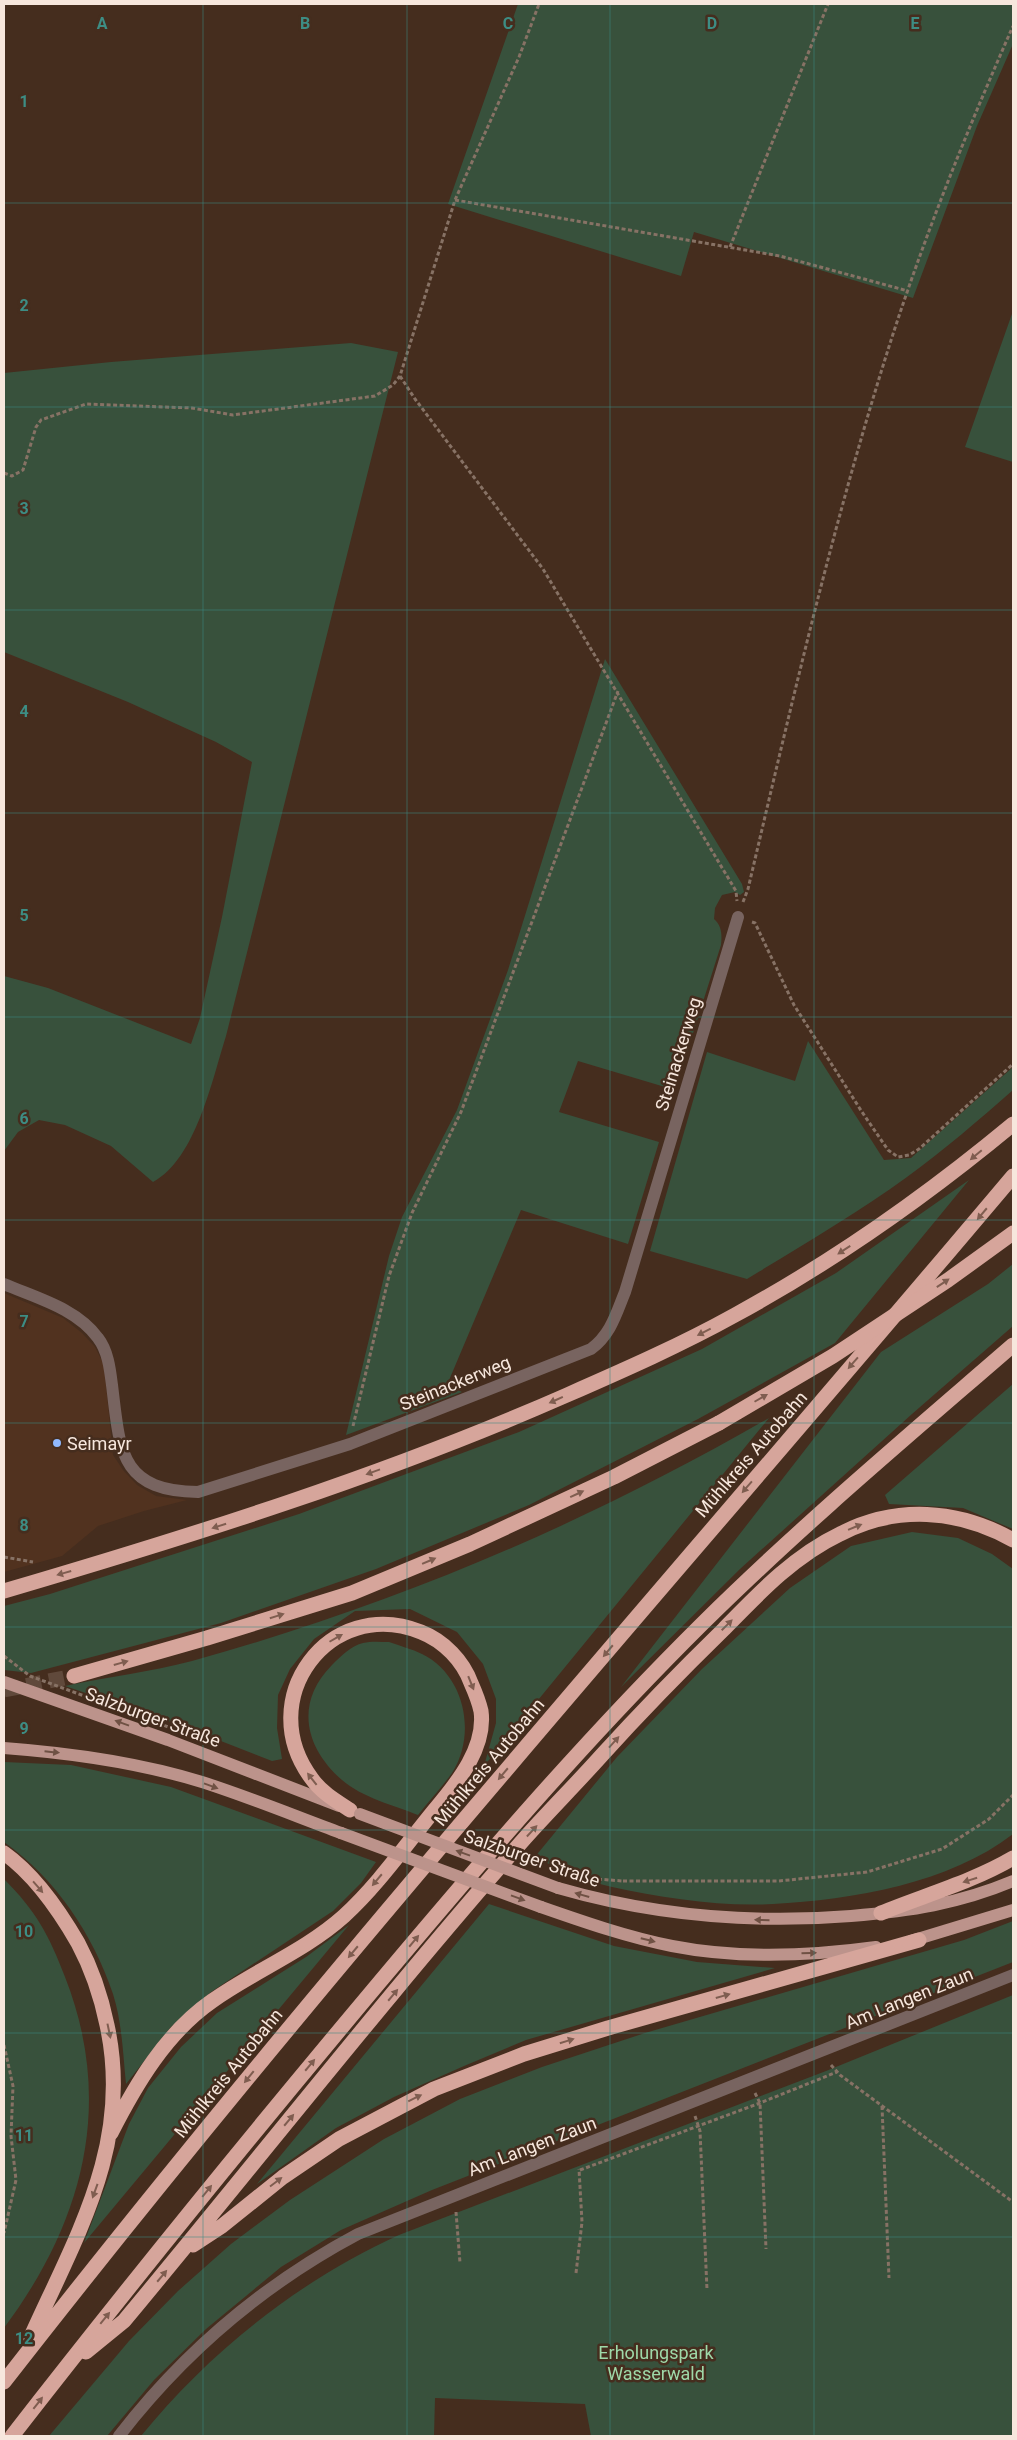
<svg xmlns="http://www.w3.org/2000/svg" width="1017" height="2440" font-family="Roboto,sans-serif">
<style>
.built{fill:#51321f}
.green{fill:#38513c}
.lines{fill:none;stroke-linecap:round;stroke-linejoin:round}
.highway-tunnel{stroke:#60493b;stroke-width:15;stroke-dasharray:15 8;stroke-linecap:butt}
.path{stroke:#877265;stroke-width:3;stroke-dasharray:4 2.5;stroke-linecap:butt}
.street{stroke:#786460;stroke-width:12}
.primary{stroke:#bc938b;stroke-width:12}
.highway{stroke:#d6a59b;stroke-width:15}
.path-bridge{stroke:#877265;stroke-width:3;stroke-dasharray:4 2.5;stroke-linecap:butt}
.primary-bridge{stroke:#bc938b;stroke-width:12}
.highway-bridge{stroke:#d6a59b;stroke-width:15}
.oneway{fill:#7f5d50}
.oneway2{fill:#6f5144}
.grid{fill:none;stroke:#3d8d84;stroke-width:1;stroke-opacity:0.55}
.poi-dot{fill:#90b8fd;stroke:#452d1e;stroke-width:2}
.labels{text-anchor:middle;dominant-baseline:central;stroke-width:5;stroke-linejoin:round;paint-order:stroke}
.street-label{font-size:18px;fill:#f7e7dd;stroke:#452d1e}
.poi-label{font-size:18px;fill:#f7e7dd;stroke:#452d1e;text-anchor:start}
.park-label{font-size:18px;fill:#9ed8a8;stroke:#452d1e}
.grid-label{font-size:16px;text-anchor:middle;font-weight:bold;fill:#3d8d84;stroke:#452d1e;stroke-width:5;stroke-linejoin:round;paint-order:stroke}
</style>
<rect width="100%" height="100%" fill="#452d1e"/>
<path class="built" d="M 4,1293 L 63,1318 L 82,1333 L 95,1347 L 104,1365 L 113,1455 L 123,1470 L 137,1485 L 156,1496 L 187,1500 L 144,1511 L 98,1526 L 62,1556 L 4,1572 Z"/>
<path class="green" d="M 518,4 L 1013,4 L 1013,44 L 977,126 L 913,298 L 694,232 L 681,276 L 448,204 Z
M 1013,311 L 1013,462 L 965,447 Z
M 351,343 L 398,352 L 226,1036 C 212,1080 196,1159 153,1182 L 111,1146 L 65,1125 L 39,1120 L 18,1132 L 4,1151 L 4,976 L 48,988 L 191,1044 L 200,1018 L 222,917 L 252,762 L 216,742 L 128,702 L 4,652 L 4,373 L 111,362 Z
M 605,659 L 742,884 L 744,892 L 740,895 L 735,892 L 722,895 L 715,908 L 714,919 C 722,926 722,935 721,945 L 675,1090 L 578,1061 L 559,1112 L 659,1142 L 628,1244 L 521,1210 L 447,1385 L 462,1392 L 346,1435 L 389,1256 L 402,1217 L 457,1110 L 508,970 Z
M 808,1041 L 884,1160 L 911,1158 L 1013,1067 L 1013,1090 C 979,1120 944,1150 907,1177 C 856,1214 801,1246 747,1279 L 650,1251 L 707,1052 L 795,1081 Z
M 969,1180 L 835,1343 L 698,1419 L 529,1505 L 376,1569 L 221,1623 L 31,1673 L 4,1670 L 4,1606 L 50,1594 L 299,1514 L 519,1432 L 702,1349 L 836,1273 Z
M 1013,1264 L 1013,1326 L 912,1414 L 740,1569 L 621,1687 L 881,1352 L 988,1284 Z
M 1013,1384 L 1013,1529 L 963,1508 L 889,1504 L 885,1495 Z
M 769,1418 L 484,1766 L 496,1723 L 496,1699 L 483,1664 L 457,1632 L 410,1609 L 355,1611 L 314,1639 L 290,1669 L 278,1695 L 277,1728 L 282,1759 L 272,1761 L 180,1725 L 65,1686 C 107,1677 151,1672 192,1661 C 397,1604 585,1524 769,1418 Z
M 912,1532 L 958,1538 L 992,1554 L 1013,1569 L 1013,1834 C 950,1883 852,1900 773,1904 C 722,1907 662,1898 612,1887 C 585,1881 559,1867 534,1858 L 617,1757 L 702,1669 L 790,1588 L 851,1546 Z
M 389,1642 C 400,1646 412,1649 422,1654 C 465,1675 477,1734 452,1773 C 442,1787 429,1801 418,1815 C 393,1805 363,1798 342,1780 C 304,1747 295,1702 332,1665 C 340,1657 352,1645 363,1643 C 371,1641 381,1642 389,1642 Z
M 4,1762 L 71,1765 L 171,1787 L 376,1862 L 361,1883 L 333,1911 L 211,1992 L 171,2027 L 126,2084 C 123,2054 122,2022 113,1994 C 93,1934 55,1878 4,1842 Z
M 4,1879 C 36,1911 49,1935 65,1977 C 115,2104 83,2222 4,2328 Z
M 489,1904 L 614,1946 L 697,1962 L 775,1968 L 526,2040 L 464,2066 L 394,2097 L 336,2128 L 257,2184 Z
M 1013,1921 L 1013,1962 L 432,2190 L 341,2230 L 281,2267 L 206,2329 L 154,2380 L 107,2436 L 49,2436 L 129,2341 L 178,2291 L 231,2244 L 290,2200 L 384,2139 L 460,2099 L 542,2067 L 645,2033 L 964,1940 Z
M 349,1925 L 84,2243 L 129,2124 L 148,2088 L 181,2047 L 217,2013 L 306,1957 Z
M 1013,1995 L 1013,2436 L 591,2436 L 585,2404 L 435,2398 L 434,2436 L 141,2436 C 210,2351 300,2280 399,2235 L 826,2071 Z"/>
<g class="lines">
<path class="highway-tunnel" d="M 4,1690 L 74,1676"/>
<path class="path" d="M 455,200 L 780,256 L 908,291
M 730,247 L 828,4
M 400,376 L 415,399 L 543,569 L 736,891 L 737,901
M 4,473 L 12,476 L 23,470 L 36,427 L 41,420 L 86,404 L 192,408 L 233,415 L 375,396 L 393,385 L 400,376 L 455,200 L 519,57 L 539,4
M 743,902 L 748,889 C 792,702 835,514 894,331 C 928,227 969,126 1013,26
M 752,922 L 755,923 L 794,1005 L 862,1112 L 888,1150 L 898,1157 L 909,1155 L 919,1149 L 1013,1064
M 353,1426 L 389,1276 L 412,1213 L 461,1112 L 618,691
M 4,1557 L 33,1562
M 623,1881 L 779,1881 L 867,1872 L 942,1849 L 989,1819 L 1013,1795
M 4,2045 L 13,2086 L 11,2136 L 16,2180 L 4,2233
M 831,2065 L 840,2075 L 1013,2202
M 755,2093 L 760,2103 L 766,2249
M 882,2106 L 889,2278
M 695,2116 L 700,2131 L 707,2290
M 580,2170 L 760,2103 L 837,2072
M 456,2212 L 460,2263
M 576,2273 L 582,2222 L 579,2169"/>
<path class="street" d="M 4,1284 C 36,1298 76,1308 98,1338 C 108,1351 110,1369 112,1385 C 120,1450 119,1491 198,1492 L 350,1444 L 591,1349 C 611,1334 616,1314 625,1292 L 738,917
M 119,2436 C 184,2352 264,2284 358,2234 L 1013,1975"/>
<path class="primary" d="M 4,1682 L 168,1740 L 339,1806
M 4,1748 C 71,1753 137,1762 202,1782 C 249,1797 295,1816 341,1833
M 558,1888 C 655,1916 751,1924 851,1916 C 910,1911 958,1904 1013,1881
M 541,1907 C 584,1922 627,1937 672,1946 C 738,1959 810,1956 876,1947
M 911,1941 L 1013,1910"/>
<path class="highway" d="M 4,1591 C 195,1535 385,1475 567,1395 C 624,1370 681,1345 735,1315 C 836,1260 925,1197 1013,1124
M 74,1676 L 207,1638 L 352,1593 L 470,1544 L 614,1477 L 719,1423
M 4,1853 C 35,1875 59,1910 78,1943 C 92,1969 101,1996 107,2025 C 133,2144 76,2236 29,2341
M 881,1913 C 925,1895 972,1882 1013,1858
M 111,2133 C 136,2084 166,2033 212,2001 C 254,1971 305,1951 344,1916 C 379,1884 407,1843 437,1807 C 458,1782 486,1747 481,1711 C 479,1702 475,1692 471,1683 C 463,1661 444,1641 421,1632 C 329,1595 252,1700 312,1779 C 321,1792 336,1801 350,1810
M 193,2245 L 222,2226 L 283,2177 L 339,2139 L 434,2089 L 524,2054 L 608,2028 L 919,1940
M 86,2352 L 124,2321 C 258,2160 387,1995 525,1838 C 550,1810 577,1783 602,1755 C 641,1712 682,1670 724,1629 C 759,1593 794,1556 840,1534 C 896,1505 958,1509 1013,1540
M 4,2382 C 326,1968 675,1577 1013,1176
M 12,2436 C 131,2283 253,2133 378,1984 C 482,1860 587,1738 702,1624 C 801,1526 908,1436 1013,1345"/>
<path class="path-bridge" d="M 4,1656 L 30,1676 L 171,1728
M 566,1874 L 583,1878 L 623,1881"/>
<path class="primary-bridge" d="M 360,1814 L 558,1888
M 341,1833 L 541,1907"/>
<path class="highway-bridge" d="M 719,1423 L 833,1356 L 948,1280 L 1013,1233"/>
</g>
<defs><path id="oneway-solid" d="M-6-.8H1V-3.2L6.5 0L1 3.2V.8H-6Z" transform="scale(1.25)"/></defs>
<g class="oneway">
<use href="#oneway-solid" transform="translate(976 1155) rotate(140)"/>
<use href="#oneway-solid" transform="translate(982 1214) rotate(130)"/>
<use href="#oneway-solid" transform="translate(844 1250) rotate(147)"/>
<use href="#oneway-solid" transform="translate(943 1283) rotate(-34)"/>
<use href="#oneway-solid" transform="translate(704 1332) rotate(153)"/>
<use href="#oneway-solid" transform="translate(853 1363) rotate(131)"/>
<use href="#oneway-solid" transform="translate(761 1398) rotate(-30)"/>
<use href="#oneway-solid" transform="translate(556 1400) rotate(156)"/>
<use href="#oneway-solid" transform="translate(373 1472) rotate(160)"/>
<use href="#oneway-solid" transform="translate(747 1487) rotate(131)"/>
<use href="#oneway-solid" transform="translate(577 1494) rotate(-25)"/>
<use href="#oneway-solid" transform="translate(219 1526) rotate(162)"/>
<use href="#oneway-solid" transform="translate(855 1527) rotate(-22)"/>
<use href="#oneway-solid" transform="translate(429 1561) rotate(-23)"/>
<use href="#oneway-solid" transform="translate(64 1573) rotate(164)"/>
<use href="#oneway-solid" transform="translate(277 1616) rotate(-17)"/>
<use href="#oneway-solid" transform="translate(727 1625) rotate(-45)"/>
<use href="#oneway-solid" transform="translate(336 1638) rotate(-30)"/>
<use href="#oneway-solid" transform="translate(608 1651) rotate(130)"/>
<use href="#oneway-solid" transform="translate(121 1663) rotate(-16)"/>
<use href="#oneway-solid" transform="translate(471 1683) rotate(68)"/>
<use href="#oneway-solid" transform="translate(614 1742) rotate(-48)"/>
<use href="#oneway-solid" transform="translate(503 1774) rotate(130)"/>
<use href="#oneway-solid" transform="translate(312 1779) rotate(-128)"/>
<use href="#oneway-solid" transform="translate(532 1831) rotate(-47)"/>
<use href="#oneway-solid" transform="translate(377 1880) rotate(130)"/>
<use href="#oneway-solid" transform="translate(970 1880) rotate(162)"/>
<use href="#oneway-solid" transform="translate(38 1887) rotate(49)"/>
<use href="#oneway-solid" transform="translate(414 1941) rotate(-50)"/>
<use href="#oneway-solid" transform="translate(353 1952) rotate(130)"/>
<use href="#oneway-solid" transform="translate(393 1995) rotate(-50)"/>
<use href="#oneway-solid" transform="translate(723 1996) rotate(-16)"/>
<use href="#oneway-solid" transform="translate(109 2031) rotate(78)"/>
<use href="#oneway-solid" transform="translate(567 2041) rotate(-17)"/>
<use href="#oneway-solid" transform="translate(310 2065) rotate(-50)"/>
<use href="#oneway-solid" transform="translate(249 2077) rotate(129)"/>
<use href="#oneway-solid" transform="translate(415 2098) rotate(-26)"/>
<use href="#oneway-solid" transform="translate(289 2120) rotate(-50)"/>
<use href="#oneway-solid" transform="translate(276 2182) rotate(-37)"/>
<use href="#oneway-solid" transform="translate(95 2191) rotate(110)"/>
<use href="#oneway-solid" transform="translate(207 2191) rotate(-51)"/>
<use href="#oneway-solid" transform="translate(162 2276) rotate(-50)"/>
<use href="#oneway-solid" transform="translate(105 2318) rotate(-51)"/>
<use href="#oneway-solid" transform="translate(38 2403) rotate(-52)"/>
</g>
<g class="oneway2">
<use href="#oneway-solid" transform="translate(122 1723) rotate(-160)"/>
<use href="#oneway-solid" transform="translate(52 1752) rotate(6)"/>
<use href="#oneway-solid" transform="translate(211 1786) rotate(20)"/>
<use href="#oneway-solid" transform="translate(463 1853) rotate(-160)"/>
<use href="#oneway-solid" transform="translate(582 1895) rotate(-164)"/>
<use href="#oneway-solid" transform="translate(518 1898) rotate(20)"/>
<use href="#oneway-solid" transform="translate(762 1920) rotate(-178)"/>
<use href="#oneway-solid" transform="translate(648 1940) rotate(14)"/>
<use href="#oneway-solid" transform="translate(809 1953) rotate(-2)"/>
</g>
<path class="grid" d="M 203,4 L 203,2436M 407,4 L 407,2436M 610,4 L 610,2436M 814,4 L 814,2436M 4,203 L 1013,203M 4,407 L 1013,407M 4,610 L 1013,610M 4,813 L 1013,813M 4,1017 L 1013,1017M 4,1220 L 1013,1220M 4,1423 L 1013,1423M 4,1627 L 1013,1627M 4,1830 L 1013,1830M 4,2033 L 1013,2033M 4,2237 L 1013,2237"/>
<circle class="poi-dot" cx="57" cy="1443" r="5"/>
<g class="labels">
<g class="street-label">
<text transform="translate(678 1054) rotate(-73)">Steinackerweg</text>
<text transform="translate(455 1383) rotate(-22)">Steinackerweg</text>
<text transform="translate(751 1454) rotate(-49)">Mühlkreis Autobahn</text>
<text transform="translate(153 1717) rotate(20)">Salzburger Straße</text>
<text transform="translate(489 1762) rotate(-50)">Mühlkreis Autobahn</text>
<text transform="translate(532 1858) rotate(19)">Salzburger Straße</text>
<text transform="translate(909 1998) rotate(-22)">Am Langen Zaun</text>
<text transform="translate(228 2073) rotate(-51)">Mühlkreis Autobahn</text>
<text transform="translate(532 2146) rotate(-21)">Am Langen Zaun</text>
</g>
<g class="poi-label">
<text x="67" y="1443">Seimayr</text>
</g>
<g class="park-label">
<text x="656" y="2352">Erholungspark<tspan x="656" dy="21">Wasserwald</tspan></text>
</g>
</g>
<g class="grid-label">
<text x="102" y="29">A</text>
<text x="305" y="29">B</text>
<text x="508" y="29">C</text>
<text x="712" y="29">D</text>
<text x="915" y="29">E</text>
<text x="24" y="107">1</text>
<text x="24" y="311">2</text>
<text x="24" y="514">3</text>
<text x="24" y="717">4</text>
<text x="24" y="921">5</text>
<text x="24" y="1124">6</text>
<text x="24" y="1327">7</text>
<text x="24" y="1531">8</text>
<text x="24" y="1734">9</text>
<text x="24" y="1937">10</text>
<text x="24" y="2141">11</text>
<text x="24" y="2344">12</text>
</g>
<rect width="1017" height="2440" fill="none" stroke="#f7e7dd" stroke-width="10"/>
</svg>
